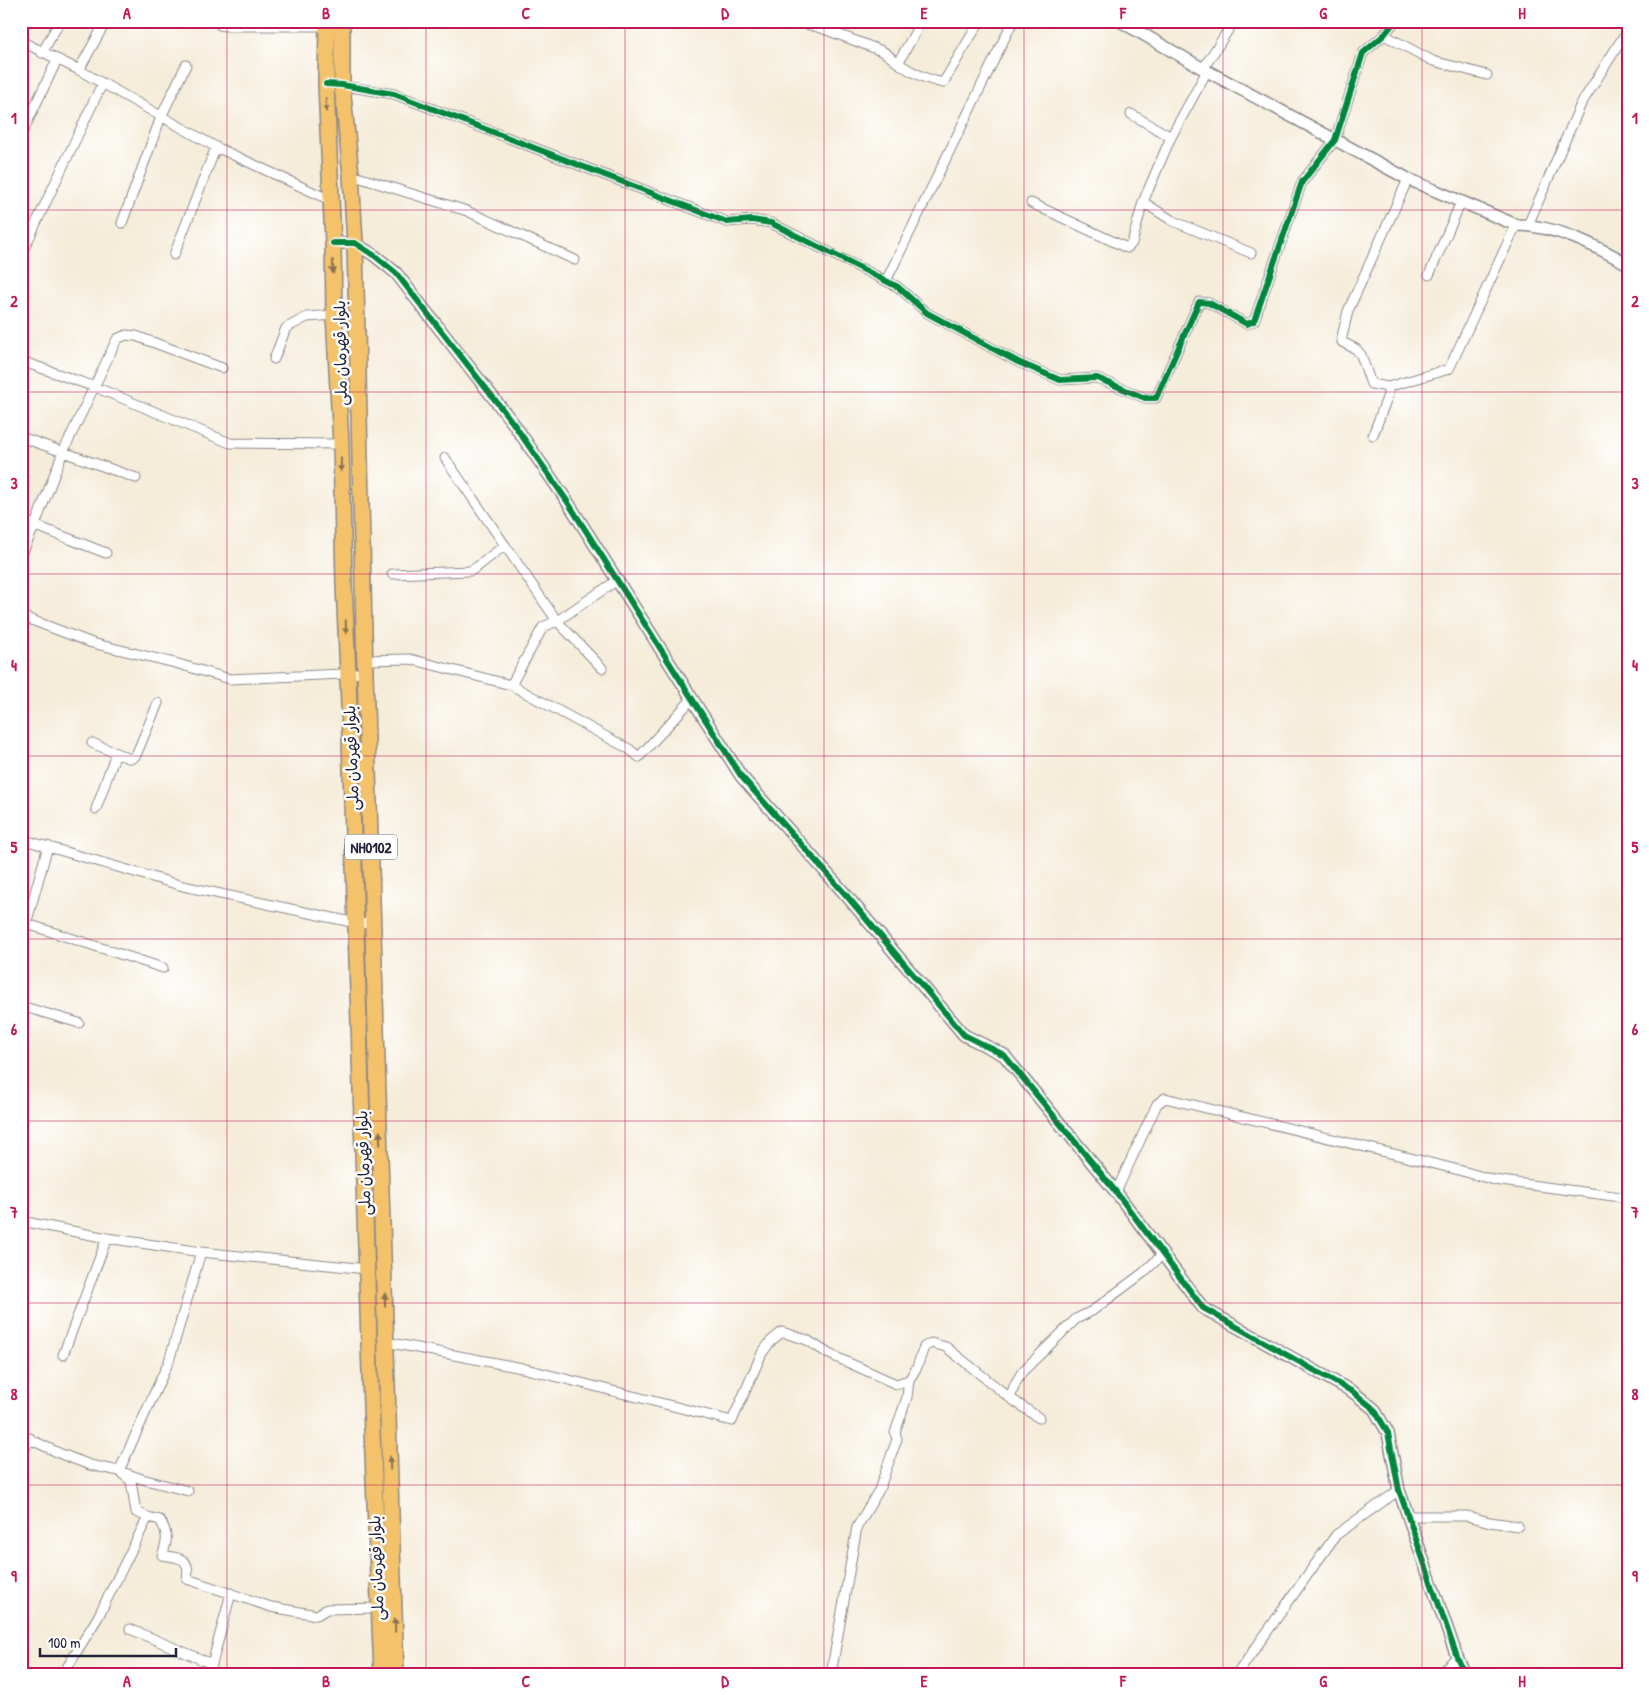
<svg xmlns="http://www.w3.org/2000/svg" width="1649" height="1695" font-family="'Patrick Hand','Playpen Sans Arabic',sans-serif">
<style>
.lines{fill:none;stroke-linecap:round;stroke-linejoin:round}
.minor-casing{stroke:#8c878a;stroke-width:11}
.tertiary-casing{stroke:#8c878a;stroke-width:14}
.trunk-casing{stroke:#8c878a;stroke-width:18}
.minor{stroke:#fff;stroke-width:9}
.tertiary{stroke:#fff;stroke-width:11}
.trunk{stroke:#f3c26a;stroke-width:15}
.cycleway-casing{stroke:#fff;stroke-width:9}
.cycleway{stroke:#00873e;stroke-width:6}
.oneway{fill:#8a7252}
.grid{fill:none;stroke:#c2185b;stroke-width:1;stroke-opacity:0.55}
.labels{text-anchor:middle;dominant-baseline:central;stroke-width:5;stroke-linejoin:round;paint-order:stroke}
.shield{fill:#fff;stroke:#646476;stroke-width:1}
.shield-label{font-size:15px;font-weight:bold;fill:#22223b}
.street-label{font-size:16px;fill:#22223b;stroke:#fff}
.neatline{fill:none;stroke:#c2185b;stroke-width:2}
.grid-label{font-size:16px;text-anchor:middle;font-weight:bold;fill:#c2185b}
</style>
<rect width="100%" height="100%" fill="#fff"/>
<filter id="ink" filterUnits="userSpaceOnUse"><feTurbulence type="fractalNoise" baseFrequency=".02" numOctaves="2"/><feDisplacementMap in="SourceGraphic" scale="10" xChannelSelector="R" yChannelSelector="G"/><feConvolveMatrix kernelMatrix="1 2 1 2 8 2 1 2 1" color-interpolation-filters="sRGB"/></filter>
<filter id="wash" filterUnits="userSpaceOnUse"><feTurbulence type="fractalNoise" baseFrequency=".0096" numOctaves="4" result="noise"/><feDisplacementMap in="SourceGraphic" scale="20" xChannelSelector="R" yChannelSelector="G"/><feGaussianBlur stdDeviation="1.12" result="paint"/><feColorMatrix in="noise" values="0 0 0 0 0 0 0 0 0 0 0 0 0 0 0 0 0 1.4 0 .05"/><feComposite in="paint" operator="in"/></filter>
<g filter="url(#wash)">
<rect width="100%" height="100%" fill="#f5ecd9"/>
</g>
<g filter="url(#ink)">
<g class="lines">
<defs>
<path id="minor" d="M 218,21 L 220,25 L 225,26 L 327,26
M 796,21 L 824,29 L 882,51 C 888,54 892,59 898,63 C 911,72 928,80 943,83 L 980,21
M 1384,35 L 1433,61 L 1487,75
M 21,41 L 79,70 L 216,147 L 330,200
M 42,53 L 60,21
M 898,63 L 916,31 L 918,21
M 1203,69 L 1234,21
M 79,70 L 106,21
M 338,85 L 394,94 L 727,222 L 752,220 L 771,223 L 898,287 L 927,313 L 1018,362 L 1060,380 L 1097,378 L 1145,398 L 1156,398 L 1199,302 L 1209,303 L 1247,324 L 1254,321 L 1302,182 L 1335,140 L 1363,53 L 1384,35 L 1395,21
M 1131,114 L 1171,137
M 21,135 L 57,60
M 351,175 L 467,211 L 575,260
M 1143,202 L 1173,221 L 1251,253
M 1031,203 L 1127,248 L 1132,243 L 1143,202 L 1171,137 L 1207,71
M 122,223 L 161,117 L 186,65
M 1528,225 L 1581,104 L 1622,39 L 1628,39
M 21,255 L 102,84
M 174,255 L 216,147
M 1429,275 L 1461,202
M 886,281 L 1013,21
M 274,359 L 286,328 L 307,317 L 334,315
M 21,361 L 95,387 L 230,443 L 341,444
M 1388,387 L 1371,384 L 1361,355 L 1356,349 L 1342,342 L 1342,337 L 1348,311 L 1408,179
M 1373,435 L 1388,395 L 1388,387 L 1449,369 L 1516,225
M 21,437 L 136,478
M 445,458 L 557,621 L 602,668
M 21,520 L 106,553
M 21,556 L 35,525 L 63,452 L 117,339 L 126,335 L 136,336 L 222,368
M 392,574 L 470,571 L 477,567 L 505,545
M 21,616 L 92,643 L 175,663 L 230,679 L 365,673
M 366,660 L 410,659 L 511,685 L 629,749 L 639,757 L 692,699
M 511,685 L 543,627 L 557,621 L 616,581
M 92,743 L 128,758 L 133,758 L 136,755 L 158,703
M 96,809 L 116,753
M 21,839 L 183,886 L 356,923 L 374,924
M 21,922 L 163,968
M 21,942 L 48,846
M 21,1006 L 79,1023
M 1116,1192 L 1157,1104 L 1165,1098 L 1455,1169 L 1494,1180 L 1628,1198
M 21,1221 L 107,1238 L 201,1252 L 367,1269
M 386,1342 L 522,1368 L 732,1421 L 762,1353 L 771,1341 L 782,1332 L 807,1340 L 829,1354 L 896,1384 L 909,1380 L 917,1367 L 924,1347 L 931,1343 L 946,1347 L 1010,1398 L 1039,1418
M 63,1355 L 107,1238
M 1010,1398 L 1015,1384 L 1022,1372 L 1076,1319 L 1092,1311 L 1104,1302 L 1143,1273 L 1163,1254
M 21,1435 L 61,1454 L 90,1465 L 119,1471 L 142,1479 L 188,1491
M 21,1457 L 30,1438
M 1408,1516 L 1467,1516 L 1490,1522 L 1518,1526
M 148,1517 L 160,1520 C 168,1533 168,1541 162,1555 C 179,1558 191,1557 187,1579 L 271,1607 L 317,1615 L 327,1609 L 379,1608
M 130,1629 L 212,1664
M 63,1674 L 98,1617 L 148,1517 L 136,1512 L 131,1481 L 119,1471 L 169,1361 L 201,1252
M 207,1674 L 212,1664 L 231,1593
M 831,1674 L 857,1527 L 879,1490 L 897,1439 L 895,1433 L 907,1397 L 909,1380
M 1237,1674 L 1336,1535 L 1399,1490
M 1439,1674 L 1457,1657"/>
<path id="tertiary" d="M 1120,21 L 1207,71 L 1408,179 L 1516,225 C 1555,225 1594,245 1628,264
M 333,243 L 355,243 L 375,256 L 396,273 L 513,423 L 567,501 L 741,776 L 846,895 L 964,1035 L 1004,1055 L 1116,1192 L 1203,1308 L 1353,1392 L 1374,1409 L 1388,1433 L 1399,1490 L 1457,1657 L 1465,1674"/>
<path id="trunk" d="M 327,21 L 326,84 L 333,243 L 334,315 L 341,444 L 344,585 L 348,675 L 371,1406 L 382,1674
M 342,21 L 342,85 L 351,175 L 355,243 L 365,673 L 396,1674"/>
</defs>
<use href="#minor" class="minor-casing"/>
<use href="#tertiary" class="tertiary-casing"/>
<use href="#trunk" class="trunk-casing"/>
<use href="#minor" class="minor"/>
<use href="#tertiary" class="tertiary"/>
<use href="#trunk" class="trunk"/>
<defs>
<path id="cycleway" d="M 326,84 L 342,85 L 394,94 L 727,222 L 752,220 L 771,223 L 898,287 L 927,313 L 1018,362 L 1060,380 L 1097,378 L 1145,398 L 1156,398 L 1199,302 L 1209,303 L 1247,324 L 1254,321 L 1302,182 L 1335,140 L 1363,53 L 1384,35 L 1395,21
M 333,243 L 355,243 L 375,256 L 396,273 L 513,423 L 567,501 L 741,776 L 846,895 L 964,1035 L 1004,1055 L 1116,1192 L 1203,1308 L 1353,1392 L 1374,1409 L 1388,1433 L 1399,1490 L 1457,1657 L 1465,1674"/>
</defs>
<use href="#cycleway" class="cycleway-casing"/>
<use href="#cycleway" class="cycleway"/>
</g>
<defs><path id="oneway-solid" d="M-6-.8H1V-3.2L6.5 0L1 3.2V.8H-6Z" transform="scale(1.25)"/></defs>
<g class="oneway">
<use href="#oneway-solid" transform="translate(326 105) rotate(88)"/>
<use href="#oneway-solid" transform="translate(333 267) rotate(89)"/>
<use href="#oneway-solid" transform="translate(341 465) rotate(89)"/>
<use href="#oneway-solid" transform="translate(346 627) rotate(87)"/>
<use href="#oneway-solid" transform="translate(380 1138) rotate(-92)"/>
<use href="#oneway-solid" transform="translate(385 1300) rotate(-91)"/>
<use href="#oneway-solid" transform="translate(390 1463) rotate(-92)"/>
<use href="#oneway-solid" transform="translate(395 1625) rotate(-92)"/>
</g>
</g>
<path class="grid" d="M 227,21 L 227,1674M 426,21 L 426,1674M 625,21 L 625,1674M 824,21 L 824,1674M 1024,21 L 1024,1674M 1223,21 L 1223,1674M 1422,21 L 1422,1674M 21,210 L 1628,210M 21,392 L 1628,392M 21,574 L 1628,574M 21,756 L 1628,756M 21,939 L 1628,939M 21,1121 L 1628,1121M 21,1303 L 1628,1303M 21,1485 L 1628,1485"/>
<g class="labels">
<rect class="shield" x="345" y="834.5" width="52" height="25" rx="4"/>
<g class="shield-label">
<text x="371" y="847">NH0102</text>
</g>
<g class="street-label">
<text transform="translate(340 353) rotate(-91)">بلوار قهرمان ملی</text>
<text transform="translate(351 758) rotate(-92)">بلوار قهرمان ملی</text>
<text transform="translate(363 1163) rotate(-92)">بلوار قهرمان ملی</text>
<text transform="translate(376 1568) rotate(-92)">بلوار قهرمان ملی</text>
</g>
</g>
<rect width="1649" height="1695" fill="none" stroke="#fff" stroke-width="55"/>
<path d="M40 1648v8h136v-8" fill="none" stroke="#22223b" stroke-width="2.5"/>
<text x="48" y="1648" font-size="15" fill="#22223b" stroke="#ffffff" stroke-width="4" paint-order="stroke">100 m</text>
<rect x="28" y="28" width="1594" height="1640" class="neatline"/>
<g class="grid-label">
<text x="127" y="19">A</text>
<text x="326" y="19">B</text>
<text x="526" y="19">C</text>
<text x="725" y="19">D</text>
<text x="924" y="19">E</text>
<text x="1123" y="19">F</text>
<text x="1323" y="19">G</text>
<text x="1522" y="19">H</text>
<text x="14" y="124">1</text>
<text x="1635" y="124">1</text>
<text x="14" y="307">2</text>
<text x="1635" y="307">2</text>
<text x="14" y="489">3</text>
<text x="1635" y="489">3</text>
<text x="14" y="671">4</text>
<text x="1635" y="671">4</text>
<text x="14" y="853">5</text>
<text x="1635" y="853">5</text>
<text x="14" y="1035">6</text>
<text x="1635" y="1035">6</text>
<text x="14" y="1218">7</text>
<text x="1635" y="1218">7</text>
<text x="14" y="1400">8</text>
<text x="1635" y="1400">8</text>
<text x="14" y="1582">9</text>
<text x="1635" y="1582">9</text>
<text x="127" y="1687">A</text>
<text x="326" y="1687">B</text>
<text x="526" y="1687">C</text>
<text x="725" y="1687">D</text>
<text x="924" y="1687">E</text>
<text x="1123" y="1687">F</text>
<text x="1323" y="1687">G</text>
<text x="1522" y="1687">H</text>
</g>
</svg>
